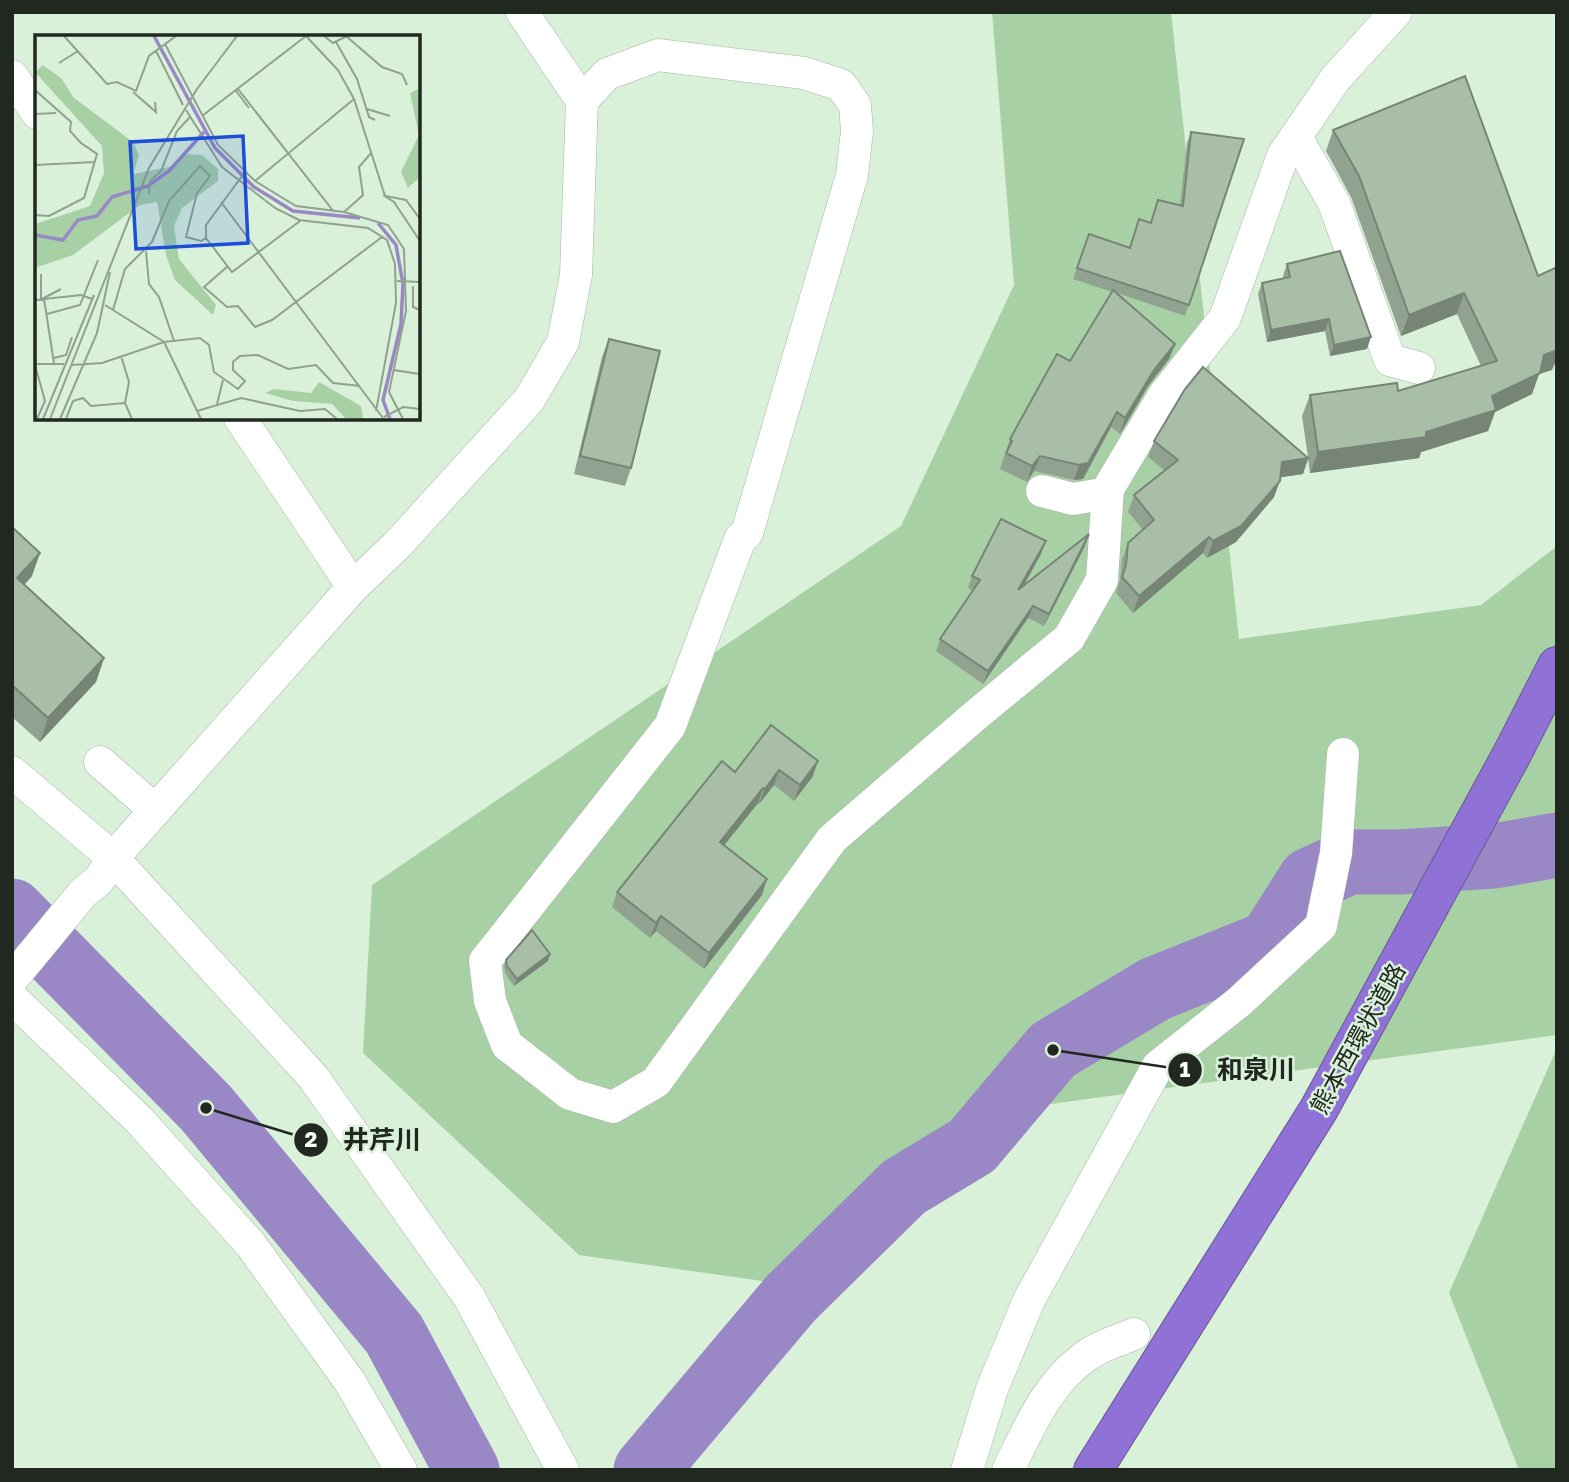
<svg xmlns="http://www.w3.org/2000/svg" width="1569" height="1482" font-family="'Golos Text','Noto Sans JP',sans-serif">
<style>
.green{fill:#a7d1a5}
.lines{fill:none;stroke-linecap:round;stroke-linejoin:round}
.river{stroke:#9988c5;stroke-width:65}
.street-casing{stroke:#a3b8a1;stroke-width:33}
.highway-casing{stroke:#695795;stroke-width:40}
.street{stroke:#fff;stroke-width:32}
.highway{stroke:#9071d5;stroke-width:38}
.wall{fill:#91a390}
.shaded-wall{fill:#768575}
.building{fill:#a9bea7;stroke:#768575;stroke-width:2}
.labels{text-anchor:middle;dominant-baseline:central;stroke-width:5;stroke-linejoin:round;paint-order:stroke}
.street-label{font-size:24px;fill:#20281f;stroke:#daf1d9}
.inset-river{fill:none;stroke:#9988c5;stroke-width:3.5}
.inset-road{fill:none;stroke:#90a18f;stroke-width:2}
.view{fill:#1d4ed8;fill-opacity:0.15;stroke:#1d4ed8;stroke-width:3.5}
.inset-edge{fill:none;stroke:#20281f;stroke-width:3.5}
.leader{fill:none;stroke:#20281f;stroke-width:2.5}
.callout-dot{fill:#20281f;stroke:#daf1d9;stroke-width:2.5}
.mark-label{font-size:21px;text-anchor:middle;font-weight:bold;fill:#fff}
.callout-label{font-size:26px;text-anchor:middle;font-weight:bold;fill:#20281f;stroke:#daf1d9;stroke-width:5;stroke-linejoin:round;paint-order:stroke}
</style>
<rect width="100%" height="100%" fill="#daf1d9"/>
<path class="green" d="M 992,12 L 1171,12 L 1239,639 L 1481,605 L 1557,546 L 1557,1035 L 970,1115 L 783,1284 L 579,1255 L 363,1053 L 372,885 L 901,526 L 1014,285 Z
M 1557,1048 L 1557,1470 L 1519,1470 L 1449,1293 Z"/>
<g class="lines">
<path class="river" d="M 12,911 L 206,1108 L 394,1334 L 467,1470
M 646,1470 L 791,1298 L 904,1187 L 972,1146 L 1053,1050 L 1155,989 L 1270,943 L 1310,880 L 1349,862 L 1399,862 L 1494,856 L 1557,845"/>
<defs>
<path id="street" d="M 12,76 L 37,113
M 582,101 L 607,74 L 658,55 L 804,73 L 841,85 L 855,105 L 857,131 L 852,175 L 747,533 L 740,539 L 670,726 L 485,961 L 490,1001 L 507,1045 L 570,1094 L 613,1107 L 656,1082 L 832,839 L 976,715 L 1069,638 L 1102,580 L 1108,489 L 1164,395 L 1225,318 L 1283,155 L 1336,78 L 1396,12
M 1296,137 L 1334,203 L 1390,360 L 1419,368
M 240,418 L 353,587
M 1042,491 L 1073,499 L 1108,493
M 100,762 L 155,810
M 12,772 L 113,858 L 313,1077 L 469,1297 L 563,1470
M 12,979 L 83,893 L 99,880 L 113,858 L 353,587 L 398,544 L 529,400 L 563,342 L 576,275 L 582,101 L 522,12
M 12,998 L 140,1121 L 251,1245 L 350,1382 L 401,1470
M 967,1470 L 992,1389 L 1029,1300 L 1158,1066 L 1239,1002 L 1321,926 L 1336,853 L 1343,754
M 1008,1470 C 1029,1428 1048,1381 1089,1354 C 1102,1345 1120,1340 1134,1334"/>
<path id="highway" d="M 1093,1470 L 1319,1109 L 1512,754 L 1557,666"/>
</defs>
<use href="#street" class="street-casing"/>
<use href="#highway" class="highway-casing"/>
<use href="#street" class="street"/>
<use href="#highway" class="highway"/>
</g>
<path class="wall" d="M 1333,130 L 1552,370 L 1539,374 L 1532,394 L 1495,412 L 1488,431 L 1421,452 L 1419,458 L 1310,473 L 1308,459 L 1303,474 L 1280,477 L 1274,497 L 1236,542 L 1207,558 L 1203,553 L 1133,613 L 1116,593 L 1120,580 L 1122,559 L 1128,543 L 1143,530 L 1128,512 L 1134,495 L 1165,471 L 1148,457 L 1154,441 L 1308,457 L 1302,416 L 1310,395 L 1398,391 L 1481,366 L 1457,314 L 1401,336 L 1351,197 L 1326,151 Z
M 1191,132 L 1244,139 L 1185,316 L 1117,293 L 1175,344 L 1169,359 L 1148,386 L 1120,434 L 1111,427 L 1083,479 L 1074,480 L 1034,471 L 1027,482 L 1000,469 L 1010,439 L 1070,361 L 1112,292 L 1073,279 L 1089,234 L 1129,248 L 1150,223 L 1158,200 L 1180,206 L 1187,143 Z
M 1287,264 L 1367,349 L 1330,356 L 1325,331 L 1267,342 L 1258,294 L 1262,283 L 1283,279 L 1283,276 Z
M 609,339 L 631,468 L 625,486 L 574,474 L 602,357 Z
M 12,527 L 32,576 L 24,585 L 104,658 L 96,682 L 40,742 L 12,717 Z
M 1089,534 L 1085,546 L 1044,626 L 1028,618 L 983,684 L 936,651 L 940,639 L 973,591 L 968,588 L 972,576 L 1041,554 L 1023,587 Z
M 771,725 L 813,776 L 794,801 L 774,785 L 759,804 L 758,803 L 724,845 L 762,895 L 704,969 L 656,931 L 650,938 L 612,907 L 617,892 L 735,772 Z
M 550,954 L 548,961 L 514,986 L 505,973 L 504,966 L 506,960 Z"/>
<path class="shaded-wall" d="M 1464,293 L 1457,314 L 1401,336 L 1409,315 Z
M 1329,319 L 1325,331 L 1267,342 L 1271,330 Z
M 1371,337 L 1367,349 L 1330,356 L 1334,345 Z
M 1175,344 L 1169,359 L 1148,386 L 1120,434 L 1125,418 L 1154,370 Z
M 1557,350 L 1557,359 L 1552,370 L 1539,374 L 1532,394 L 1495,412 L 1488,431 L 1421,452 L 1419,458 L 1310,473 L 1318,452 L 1426,432 L 1492,396 L 1544,355 Z
M 1117,412 L 1111,427 L 1083,479 L 1074,480 L 1079,465 Z
M 1040,456 L 1034,471 L 1027,482 L 1032,466 Z
M 1308,458 L 1303,474 L 1276,478 L 1282,462 Z
M 1280,481 L 1274,497 L 1236,542 L 1207,558 L 1213,541 Z
M 1089,534 L 1085,546 L 1044,626 L 1049,614 Z
M 1209,537 L 1203,553 L 1133,613 L 1139,596 Z
M 1046,541 L 1041,554 L 1014,603 L 1018,590 Z
M 40,553 L 32,576 L 12,598 L 17,578 Z
M 1033,606 L 1028,618 L 983,684 L 988,671 Z
M 104,658 L 96,682 L 40,742 L 48,718 Z
M 818,761 L 813,776 L 794,801 L 800,785 Z
M 779,770 L 774,785 L 759,804 L 765,789 Z
M 763,788 L 758,803 L 714,858 L 720,842 Z
M 767,879 L 762,895 L 704,969 L 709,953 Z
M 661,916 L 656,931 L 650,938 L 656,923 Z
M 550,954 L 548,961 L 514,986 L 517,979 Z"/>
<path class="building" d="M 1465,76 L 1538,276 L 1557,267 L 1557,350 L 1544,355 L 1540,373 L 1492,396 L 1496,410 L 1426,432 L 1426,437 L 1318,452 L 1310,395 L 1397,383 L 1398,391 L 1497,361 L 1464,293 L 1409,315 L 1359,176 L 1333,130 Z
M 1191,132 L 1244,139 L 1189,305 L 1077,268 L 1089,234 L 1130,248 L 1139,219 L 1151,223 L 1158,200 L 1183,206 Z
M 1340,251 L 1371,337 L 1334,345 L 1329,319 L 1271,330 L 1262,283 L 1290,277 L 1287,264 Z
M 1113,290 L 1175,344 L 1154,370 L 1125,418 L 1117,412 L 1088,463 L 1079,465 L 1040,456 L 1032,466 L 1006,453 L 1012,441 L 1010,439 L 1057,354 L 1070,361 Z
M 609,339 L 660,351 L 631,468 L 580,456 Z
M 1203,367 L 1308,458 L 1282,462 L 1280,481 L 1241,526 L 1213,541 L 1209,537 L 1139,596 L 1122,577 L 1126,565 L 1128,543 L 1154,520 L 1134,495 L 1178,460 L 1154,441 L 1185,389 Z
M 1001,519 L 1046,541 L 1018,590 L 1089,534 L 1049,614 L 1033,606 L 988,671 L 940,639 L 980,580 L 972,576 Z
M 12,527 L 40,553 L 17,578 L 104,658 L 48,718 L 12,685 Z
M 771,725 L 818,761 L 800,785 L 779,770 L 765,789 L 763,788 L 720,842 L 767,879 L 709,953 L 661,916 L 656,923 L 617,892 L 722,761 L 735,772 Z
M 532,930 L 550,954 L 517,979 L 507,966 L 506,960 Z"/>
<g class="labels">
<g class="street-label">
<text transform="translate(1357 1038) rotate(-61)">熊本西環状道路</text>
</g>
</g>
<g transform="translate(35 35)">
<rect width="385" height="385" fill="#daf1d9"/>
<path d="M 8,30 L 27,44 L 38,62 L 98,107 L 104,120 L 98,139 L 139,131 L 152,119 L 167,120 L 183,134 L 183,146 L 147,173 L 139,191 L 144,224 L 181,270 L 178,280 L 140,245 L 131,220 L 122,167 L 105,170 L 38,220 L 0,233 L 0,189 L 55,171 L 69,138 L 67,111 L 0,37 ZM 385,53 L 385,142 L 373,153 L 366,137 L 384,100 L 375,58 ZM 284,347 L 326,371 L 328,384 L 311,384 L 297,369 L 258,366 L 230,358 L 239,354 L 276,358 Z" fill="#a7d1a5"/>
<path class="inset-river" d="M 119,1 L 180,113 L 219,152 L 258,176 L 325,183M 343,188 L 361,210 L 368,249 L 366,289 L 348,365 L 355,384M 0,200 L 28,205 L 43,185 L 62,181 L 77,162 L 113,151 L 134,136 L 169,97"/>
<path class="inset-road" d="M 29,1 L 72,49 L 82,47 L 101,56 L 114,21 L 141,1M 271,1 L 303,35 L 319,64 L 350,161 L 371,165 L 385,184M 289,1 L 298,8 L 312,1M 311,1 L 347,32 L 367,39 L 372,50M 301,7 L 322,44 L 334,82 L 340,85M 130,9 L 183,110 L 220,146 L 319,64M 121,16 L 148,70M 24,28 L 43,16M 203,54 L 299,177M 0,55 L 36,87 L 35,96 L 46,108 L 62,119 L 49,163 L 14,181 L 0,180M 201,56 L 214,73M 98,57 L 121,77 L 120,67M 332,74 L 355,81M 151,75 L 187,132 L 240,173 L 264,185 L 333,193 L 352,205 L 360,229 L 361,268 L 341,376M 0,79 L 21,78M 167,81 L 271,1M 336,118 L 324,132 L 328,160 L 309,177 L 353,190 L 369,214 L 371,276 L 354,357 L 368,384M 0,130 L 60,127M 210,137 L 171,190 L 171,203 L 197,237 L 265,186M 220,146 L 261,171 L 309,177M 114,159 L 115,146 L 126,136 L 142,96 L 155,82M 348,160 L 359,167 L 385,206M 186,167 L 348,383M 111,216 L 114,249 L 124,262 L 139,306M 193,231 L 169,252 L 192,272 L 203,271 L 220,292 L 237,285 L 347,202M 362,246 L 385,247M 378,251 L 378,272 L 385,275M 6,264 L 6,239M 7,264 L 26,254M 9,264 L 19,328M 0,265 L 46,260 L 57,264M 70,270 L 129,307 L 166,384M 78,275 L 90,234 L 117,207 L 134,166 L 165,131 L 175,141 L 162,158 L 151,202 L 166,206 L 171,203M 12,279 L 45,270 L 63,225M 86,321 L 94,347 L 90,368M 19,323 L 31,320 L 37,302M 0,329 L 29,329M 0,330 L 10,366 L 2,384M 37,330 L 67,328 L 129,307 L 165,303 L 174,310 L 179,337 L 203,354 L 210,346 L 198,335 L 198,327 L 205,321 L 223,320 L 253,334 L 281,330 L 298,348 L 325,351M 358,335 L 385,339M 182,369 L 188,345M 162,376 L 206,363 L 265,376 L 290,374 L 302,384M 349,382 L 368,372 L 385,374M 8,384 L 59,260M 15,384 L 114,133 L 162,54 L 202,1M 25,384 L 62,298 L 75,237M 31,384 L 38,366 L 48,363 L 56,371 L 90,368 L 97,384"/>
<path class="view" d="M 208,101 L 213,208 L 101,214 L 95,107 Z"/>
<rect width="385" height="385" class="inset-edge"/>
</g>
<path class="leader" d="M1053 1050L1185 1070M206 1108L311 1140"/>
<g class="callout-dot">
<circle cx="1053" cy="1050" r="7"/>
<circle cx="206" cy="1108" r="7"/>
<circle cx="1185" cy="1070" r="18"/>
<circle cx="311" cy="1140" r="18"/>
</g>
<g class="mark-label">
<text x="1185" y="1077">1</text>
<text x="311" y="1147">2</text>
</g>
<g class="callout-label">
<text x="1256" y="1079">和泉川</text>
<text x="382" y="1149">井芹川</text>
</g>
<rect width="1569" height="1482" fill="none" stroke="#20281f" stroke-width="28"/>
</svg>
